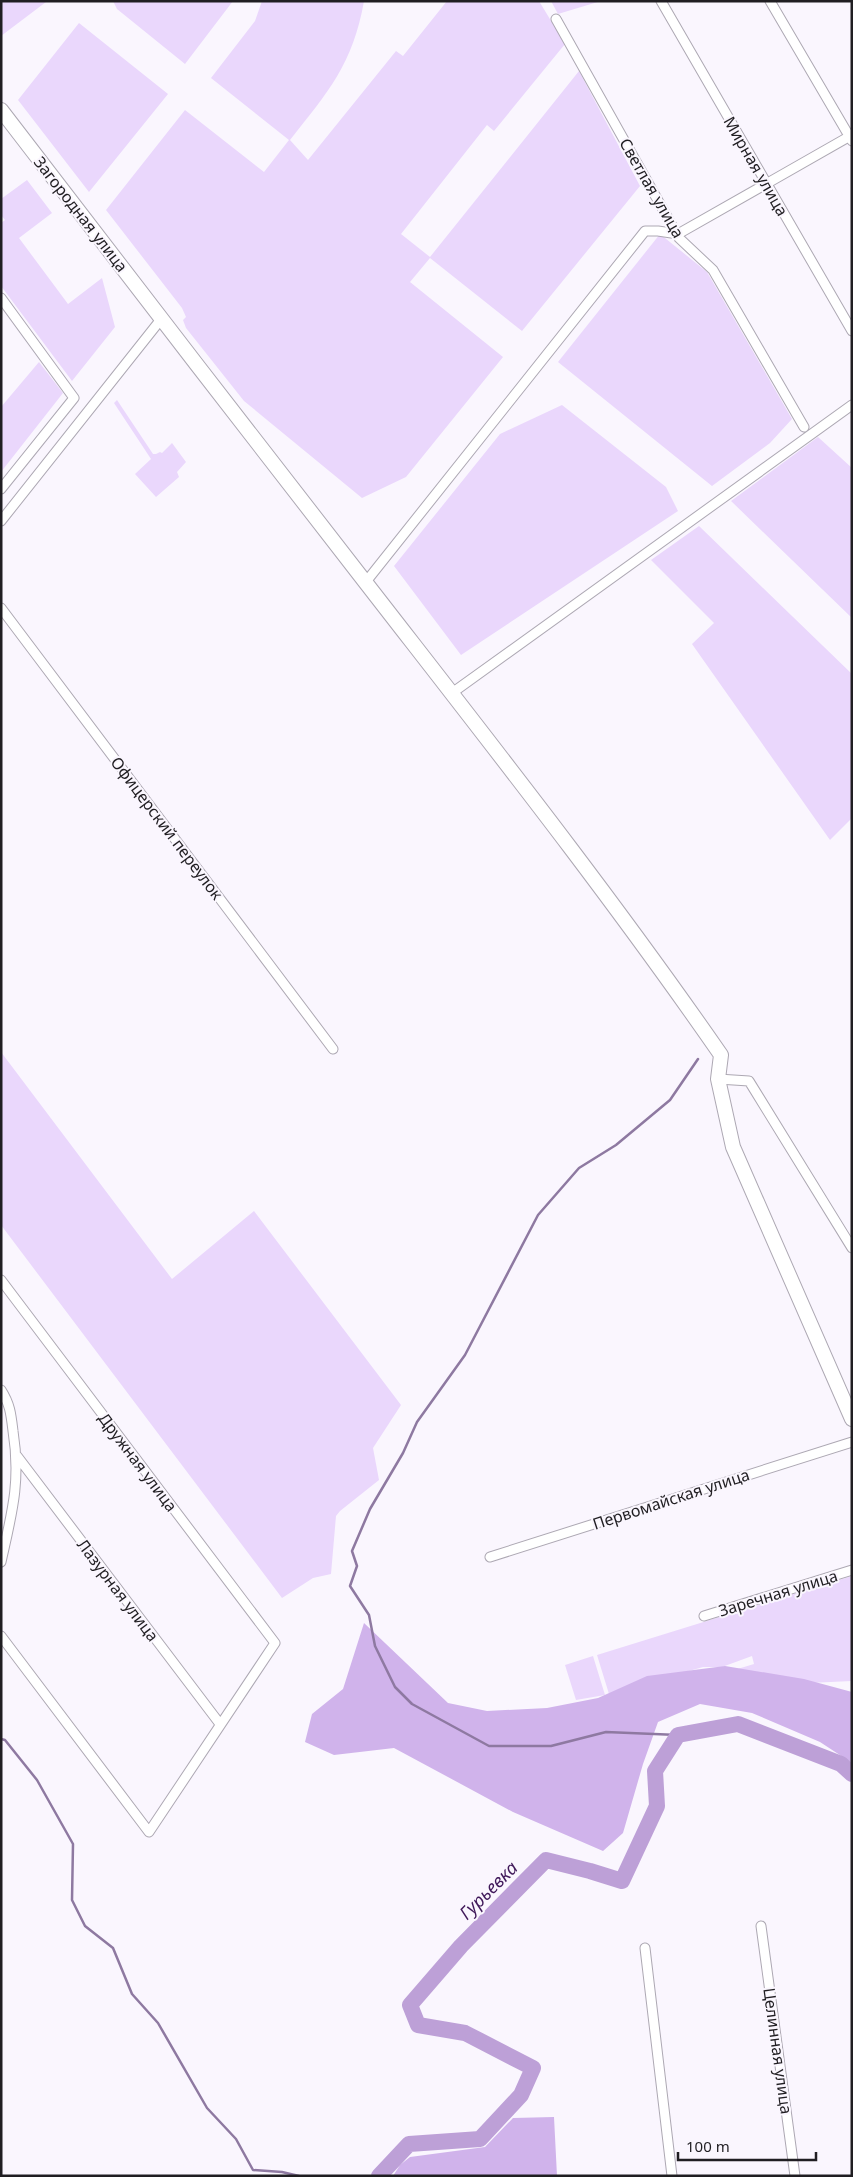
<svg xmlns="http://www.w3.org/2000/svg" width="853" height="2177" font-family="'Noto Sans',sans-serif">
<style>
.green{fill:#ead7fc}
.forest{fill:#d0b3eb}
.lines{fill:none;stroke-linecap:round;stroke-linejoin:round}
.stream{stroke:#8e79a1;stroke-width:2.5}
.river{stroke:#bda0d7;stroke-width:16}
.street-casing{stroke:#ada8b3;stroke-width:11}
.secondary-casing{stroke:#ada8b3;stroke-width:16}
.street{stroke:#fff;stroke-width:9}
.secondary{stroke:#fff;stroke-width:14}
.labels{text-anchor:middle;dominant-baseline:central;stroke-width:4;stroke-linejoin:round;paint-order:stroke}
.street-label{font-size:16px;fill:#201e22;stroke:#faf6fe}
.water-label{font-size:18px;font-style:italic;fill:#40195a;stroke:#faf6fe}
</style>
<rect width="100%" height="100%" fill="#faf6fe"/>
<path class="green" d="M 1,1 L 45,1 L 46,2 L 1,36 Z
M 113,1 L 233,1 L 185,64 L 117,9 Z
M 262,1 L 364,1 C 353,64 328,92 290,140 L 308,160 L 396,51 L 403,56 L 447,1 L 539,1 L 565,44 L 494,131 L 487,125 L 401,234 L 430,257 L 579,71 L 640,186 L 522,331 L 430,258 L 410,282 L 503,357 L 406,477 L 362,498 L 244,401 L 186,328 L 183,320 L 186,317 L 182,308 L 106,210 L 185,110 L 264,172 L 289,140 L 211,78 L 255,21 Z
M 551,1 L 601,1 L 558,14 Z
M 79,23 L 168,94 L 89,192 L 18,100 Z
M 27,180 L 52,213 L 19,238 L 68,304 L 102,278 L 115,327 L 72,381 L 1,286 L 1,223 L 5,220 L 1,215 L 1,199 Z
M 660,234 L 707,272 L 792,419 L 770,443 L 712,486 L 558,362 Z
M 39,362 L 63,393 L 1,472 L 1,407 Z
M 117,400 L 153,454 L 156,454 L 160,452 L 162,453 L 172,443 L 186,462 L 177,472 L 179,477 L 156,497 L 135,474 L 151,459 L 114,403 Z
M 562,405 L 666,487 L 678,511 L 461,655 L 394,566 L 500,434 Z
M 818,437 L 852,468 L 852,618 L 731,501 Z
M 699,526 L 852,674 L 852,818 L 830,840 L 692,644 L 714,623 L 651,560 Z
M 1,1052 L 172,1279 L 254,1211 L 401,1405 L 373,1448 L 379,1480 L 340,1511 L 336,1516 L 331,1574 L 313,1578 L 282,1598 L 1,1225 Z
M 852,1576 L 852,1681 L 809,1683 L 734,1670 L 754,1664 L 752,1656 L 722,1667 L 703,1667 L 609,1694 L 597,1655 Z
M 593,1656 L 605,1695 L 576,1700 L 565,1665 Z"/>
<path class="forest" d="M 364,1623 L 448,1703 L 487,1711 L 547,1708 L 598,1698 L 647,1676 L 725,1666 L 804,1679 L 852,1692 L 852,1763 L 820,1742 L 752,1713 L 700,1704 L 658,1722 L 643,1764 L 623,1833 L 603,1851 L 513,1812 L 394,1748 L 334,1755 L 305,1742 L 312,1714 L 343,1689 Z
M 554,2117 L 557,2176 L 393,2176 L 400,2165 L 410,2157 L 485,2147 L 513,2118 Z"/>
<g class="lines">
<path class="stream" d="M 678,1735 L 606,1732 L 551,1746 L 489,1746 L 412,1704 L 395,1687 L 375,1646 L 369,1615 L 350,1586 L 357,1566 L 352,1551 L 370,1509 L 403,1453 L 417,1422 L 465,1355 L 538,1215 L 579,1168 L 616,1145 L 670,1100 L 698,1059
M 1,1739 L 5,1740 L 37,1780 L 73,1844 L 72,1900 L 85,1926 L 113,1948 L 132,1994 L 158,2023 L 207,2108 L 236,2139 L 253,2170 L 282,2172 L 299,2176"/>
<path class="river" d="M 379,2176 L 409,2144 L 480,2139 L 521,2095 L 533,2068 L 465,2033 L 418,2025 L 410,2005 L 461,1946 L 546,1860 L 590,1871 L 622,1881 L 657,1806 L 655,1771 L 678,1735 L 738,1724 L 841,1764 L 852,1774"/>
<defs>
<path id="street" d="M 661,1 L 852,331
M 770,1 L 852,141
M 556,19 L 679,238 L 713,270 L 804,427
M 1,298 L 74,398 L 1,489
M 1,521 L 162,318
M 365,583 L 645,231 L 658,231 L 678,234 L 852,135
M 1,608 L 333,1049
M 452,693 L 852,405
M 718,1079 L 749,1081 L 852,1248
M 1,1280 L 275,1643 L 149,1832 L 1,1636
M 1,1390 C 10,1404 11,1414 13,1431 C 21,1481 12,1513 1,1562
M 17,1456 L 220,1724
M 490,1557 L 852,1442
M 704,1616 L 852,1570
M 761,1926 L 795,2176
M 645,1948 L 672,2176"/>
<path id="secondary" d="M 1,110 C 123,268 243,426 366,583 C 487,739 608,892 721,1055 L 718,1079 L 733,1147 L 852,1419"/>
</defs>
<use href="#street" class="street-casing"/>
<use href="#secondary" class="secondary-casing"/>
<use href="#street" class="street"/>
<use href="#secondary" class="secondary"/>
</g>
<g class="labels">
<g class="street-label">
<text transform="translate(756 166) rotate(60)">Мирная улица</text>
<text transform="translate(652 188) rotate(60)">Светлая улица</text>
<text transform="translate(81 214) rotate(52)">Загородная улица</text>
<text transform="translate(167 828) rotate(53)">Офицерский переулок</text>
<text transform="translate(138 1462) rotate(53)">Дружная улица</text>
<text transform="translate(671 1499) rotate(-18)">Первомайская улица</text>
<text transform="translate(118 1590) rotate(53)">Лазурная улица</text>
<text transform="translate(778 1593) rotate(-17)">Заречная улица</text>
<text transform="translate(778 2051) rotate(82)">Целинная улица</text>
</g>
<g class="water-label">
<text transform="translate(488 1890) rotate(-45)">Гурьевка</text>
</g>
</g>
<rect width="853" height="2177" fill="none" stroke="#201e22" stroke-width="5"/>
<path d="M678 2152v8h138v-8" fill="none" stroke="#201e22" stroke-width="2.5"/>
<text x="686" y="2152" font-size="15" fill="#201e22" stroke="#faf6fe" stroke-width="4" paint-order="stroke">100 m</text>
</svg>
